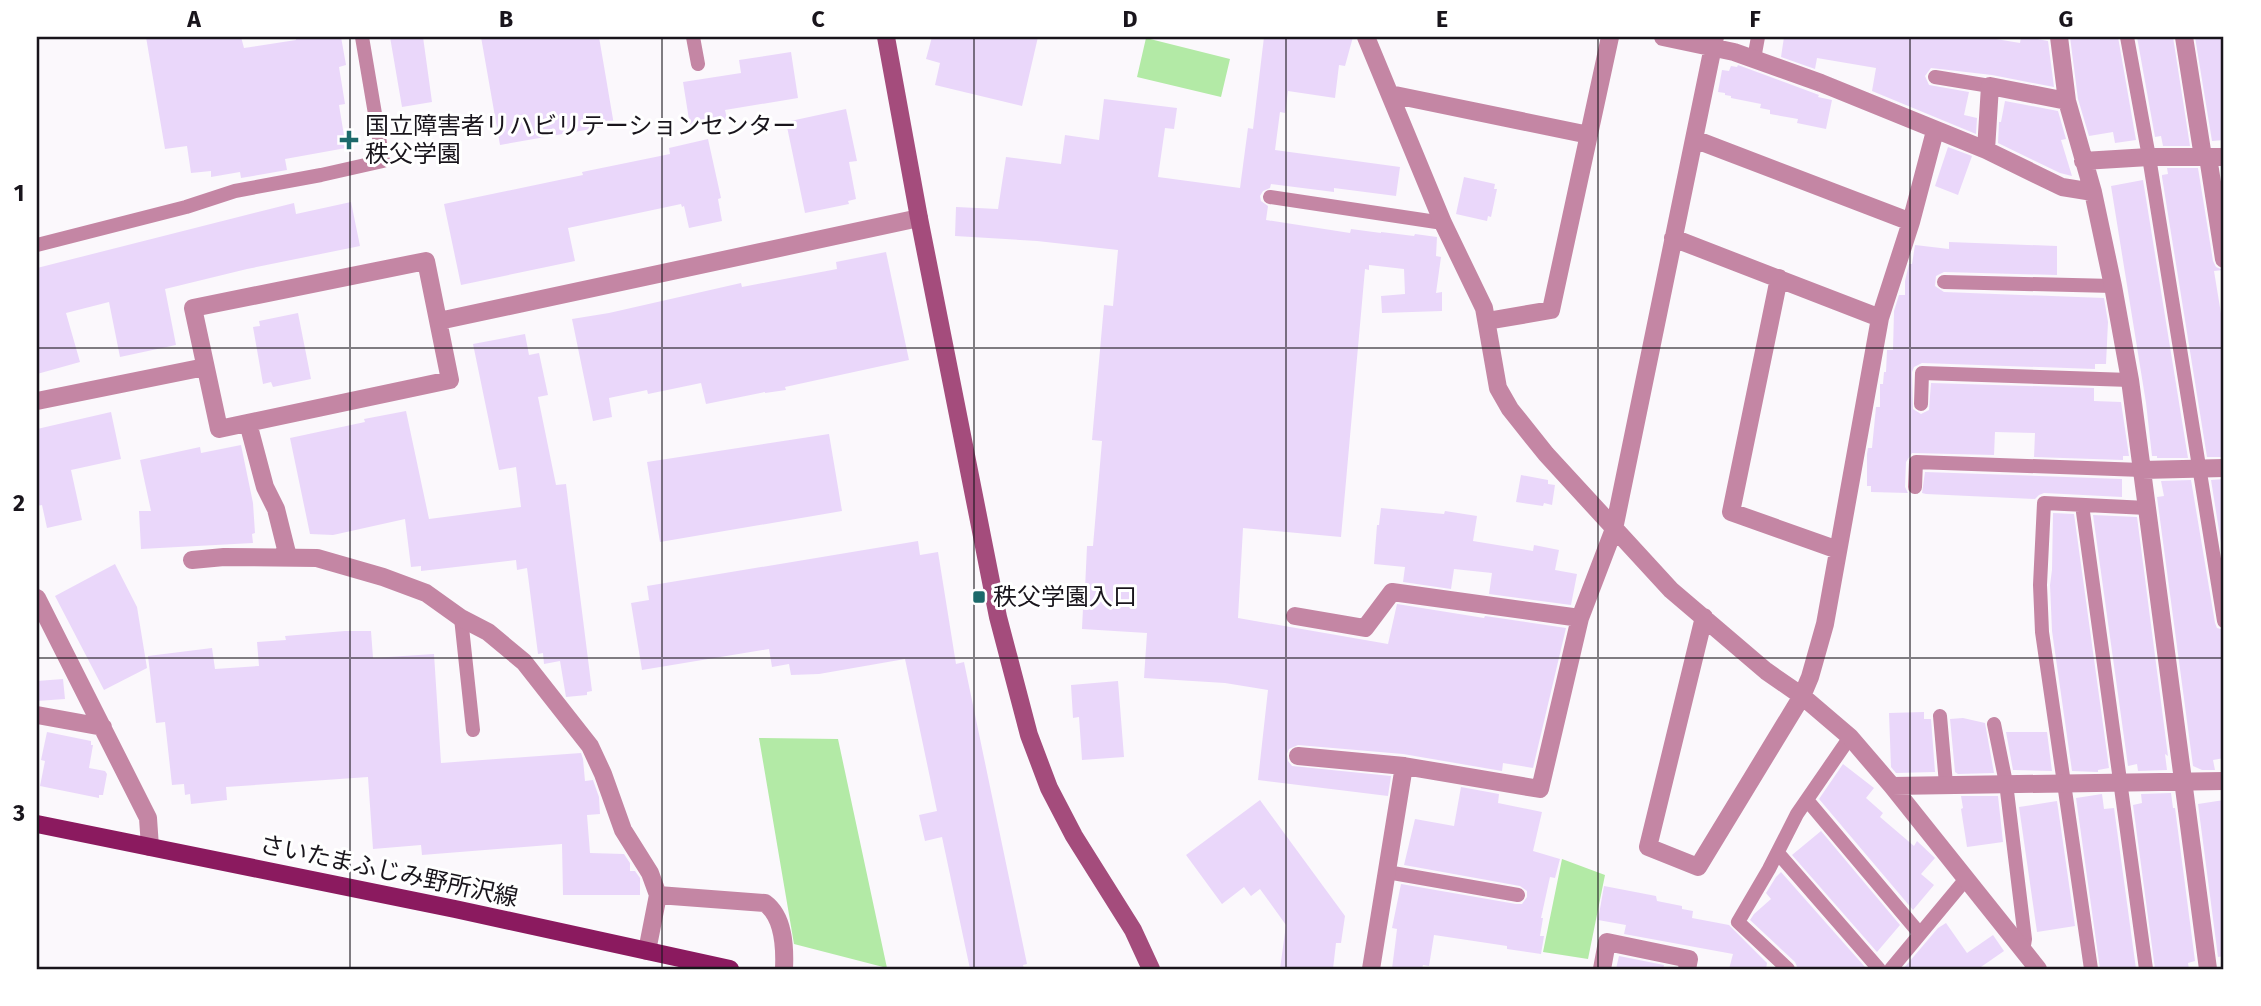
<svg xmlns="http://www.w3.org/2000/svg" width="2261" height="1006" font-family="'Fira Sans','Noto Sans JP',sans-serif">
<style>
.green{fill:#b3eaa6}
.building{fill:#ead7fa}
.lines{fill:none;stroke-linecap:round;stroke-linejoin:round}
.lane{stroke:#c486a4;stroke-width:14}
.street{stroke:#c486a4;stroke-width:18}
.secondary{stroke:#a44c7c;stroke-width:18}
.primary{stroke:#8b1a5f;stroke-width:18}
.grid{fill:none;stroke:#19151c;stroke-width:2;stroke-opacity:0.55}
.poi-dot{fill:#1c696a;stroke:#fff;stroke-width:2.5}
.labels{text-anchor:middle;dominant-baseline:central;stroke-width:6;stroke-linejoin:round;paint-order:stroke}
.poi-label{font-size:24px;fill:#19151c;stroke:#fff;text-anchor:start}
.street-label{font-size:24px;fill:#19151c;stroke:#fff}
.neatline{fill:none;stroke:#19151c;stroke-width:2.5}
.grid-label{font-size:23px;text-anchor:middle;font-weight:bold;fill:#19151c}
</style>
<rect width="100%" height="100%" fill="#fbf8fc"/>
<path class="green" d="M 1146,38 L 1230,59 L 1221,97 L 1137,77 Z
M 759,738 L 838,739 L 887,968 L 794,944 Z
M 1562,859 L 1605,875 L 1588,959 L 1543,952 Z"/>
<path class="building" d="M 146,37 L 241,37 L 244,48 L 296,40 L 296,37 L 341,37 L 346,65 L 339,67 L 345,104 L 339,105 L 346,148 L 285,159 L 287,170 L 241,178 L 240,172 L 211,177 L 211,171 L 191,173 L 187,146 L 165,149 Z
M 390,37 L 423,37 L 432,102 L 402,107 Z
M 481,37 L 599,37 L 614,125 L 500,145 Z
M 932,37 L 1038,37 L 1022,106 L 935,85 L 940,63 L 926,59 Z
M 1264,37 L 1353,37 L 1345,66 L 1339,65 L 1335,98 L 1288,91 L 1285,113 L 1280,112 L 1275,150 L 1400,167 L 1396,196 L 1334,188 L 1334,192 L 1271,184 L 1270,188 L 1263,191 L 1260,196 L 1261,201 L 1268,206 L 1266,220 L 1350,233 L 1351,229 L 1381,233 L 1381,232 L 1414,236 L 1415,234 L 1437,237 L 1436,256 L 1441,257 L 1436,293 L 1442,292 L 1442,311 L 1382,313 L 1381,296 L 1405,294 L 1404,269 L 1369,265 L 1369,270 L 1365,269 L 1341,537 L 1243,528 L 1238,618 L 1388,644 L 1397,604 L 1484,618 L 1485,616 L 1566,628 L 1533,768 L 1503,763 L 1502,771 L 1403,754 L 1298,745 L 1289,749 L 1287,754 L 1288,761 L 1292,766 L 1391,776 L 1388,796 L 1258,780 L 1268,690 L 1225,683 L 1144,678 L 1147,633 L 1082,629 L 1083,608 L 1073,608 L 1074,589 L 1085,589 L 1087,546 L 1093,546 L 1102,441 L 1092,440 L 1104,305 L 1113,306 L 1118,250 L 1037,241 L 955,236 L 956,207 L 998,209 L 1006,157 L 1061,164 L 1065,135 L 1099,140 L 1104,99 L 1177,108 L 1174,129 L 1165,128 L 1158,177 L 1240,188 L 1248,128 L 1253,129 Z
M 1784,37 L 1984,37 L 2020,43 L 2021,37 L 2026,37 L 2048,41 L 2054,87 L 1992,75 L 1931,68 L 1925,76 L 1929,85 L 1969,92 L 1964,115 L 1977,118 L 1976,134 L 1872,91 L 1876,68 L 1817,58 L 1815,69 L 1781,57 Z
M 2070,37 L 2118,37 L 2136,140 L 2115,143 L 2113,132 L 2089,136 L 2078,99 Z
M 2137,37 L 2173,37 L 2190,146 L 2163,146 L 2161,136 L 2155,137 Z
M 2195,37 L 2224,37 L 2224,140 L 2212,141 Z
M 791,52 L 798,98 L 725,110 L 727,119 L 690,126 L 683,82 L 741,73 L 739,60 Z
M 1738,65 L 1811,92 L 1819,95 L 1818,97 L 1832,100 L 1826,129 L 1797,123 L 1798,119 L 1770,114 L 1770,110 L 1760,108 L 1761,104 L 1731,98 L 1731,96 L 1725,95 L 1725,93 L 1718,92 L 1722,70 L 1729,71 L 1731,66 L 1737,67 Z
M 2005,101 L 2058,111 L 2066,139 L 2061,140 L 2072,176 L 2060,173 L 1998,143 L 1999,122 L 2001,122 Z
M 846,109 L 857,161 L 849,162 L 856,199 L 848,201 L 849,204 L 805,213 L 786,122 Z
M 708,139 L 721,198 L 718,199 L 722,221 L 689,228 L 684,206 L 682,207 L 681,204 L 568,228 L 575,261 L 461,285 L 444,204 L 583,175 L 582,172 L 670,154 L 669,148 Z
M 1948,147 L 1972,156 L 1958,195 L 1935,186 Z
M 2167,168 L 2198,168 L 2213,261 L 2216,267 L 2223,270 L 2214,271 L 2224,332 L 2224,457 L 2207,457 L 2162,177 L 2162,175 L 2168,174 Z
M 1464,177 L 1495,184 L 1494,189 L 1497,189 L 1491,217 L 1488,216 L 1487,221 L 1456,214 Z
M 2143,180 L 2188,458 L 2157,458 L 2157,456 L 2152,456 L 2146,403 L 2111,186 Z
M 351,202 L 360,246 L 247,269 L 165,289 L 176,345 L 120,357 L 109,302 L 66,313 L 80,362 L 37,374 L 37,268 L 294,203 L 296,214 Z
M 1949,242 L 2057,246 L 2057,275 L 1944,272 L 1936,276 L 1935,286 L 1944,292 L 2104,298 L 2108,322 L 2106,364 L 2095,364 L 2095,369 L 1922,363 L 1914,367 L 1912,372 L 1913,409 L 1921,414 L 1929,410 L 1931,383 L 2094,388 L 2094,401 L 2121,402 L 2129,456 L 2123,456 L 2123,460 L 2034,457 L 2035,433 L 1995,432 L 1994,455 L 1912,453 L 1906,462 L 1905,487 L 1908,493 L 1871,492 L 1871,486 L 1867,486 L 1867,454 L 1868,448 L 1872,448 L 1876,407 L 1880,407 L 1880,384 L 1883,384 L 1884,372 L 1886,372 L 1887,350 L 1893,350 L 1894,311 L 1899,295 L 1905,295 L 1905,281 L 1909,264 L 1912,264 L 1915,245 L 1949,249 Z
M 886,252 L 909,360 L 785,387 L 786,390 L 765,393 L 765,392 L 706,404 L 701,383 L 648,394 L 647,390 L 609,398 L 612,417 L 593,421 L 572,319 L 609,313 L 741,283 L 742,287 L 837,269 L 836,262 Z
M 298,313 L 311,379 L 273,387 L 271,382 L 263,384 L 253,327 L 260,326 L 259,321 Z
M 525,334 L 529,355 L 539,353 L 548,395 L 538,397 L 556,485 L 566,484 L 592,691 L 587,692 L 587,695 L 566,697 L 560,661 L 544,664 L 543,653 L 538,654 L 527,568 L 517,570 L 516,560 L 421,571 L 421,566 L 411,567 L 405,519 L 333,535 L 310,534 L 290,438 L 365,422 L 364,419 L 406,411 L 429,519 L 521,507 L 516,467 L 499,470 L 473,344 Z
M 111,412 L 121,459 L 71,470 L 82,520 L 47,528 L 42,505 L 37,506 L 37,429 Z
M 829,434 L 842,511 L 660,542 L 647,462 Z
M 241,445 L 253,503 L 255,533 L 252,534 L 253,543 L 141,549 L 139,511 L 151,511 L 140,460 L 200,447 L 201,453 Z
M 1925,472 L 2122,479 L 2122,497 L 2044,493 L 2039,495 L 2035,499 L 1926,494 L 1922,493 Z
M 1521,475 L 1548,480 L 1548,484 L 1555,485 L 1552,505 L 1544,503 L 1543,506 L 1516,502 Z
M 2224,479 L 2224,562 L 2211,480 Z
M 2191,480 L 2215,623 L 2217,628 L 2224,630 L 2224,758 L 2213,760 L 2215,770 L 2202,770 L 2193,766 L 2157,497 L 2164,496 L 2161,481 Z
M 1381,508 L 1444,514 L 1445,511 L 1477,516 L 1473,541 L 1533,551 L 1534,545 L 1559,550 L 1555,570 L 1577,574 L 1571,605 L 1489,594 L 1492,573 L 1454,569 L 1451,589 L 1403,582 L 1405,567 L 1374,564 L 1377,525 L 1379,525 Z
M 2053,513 L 2074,514 L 2109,768 L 2098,770 L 2098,772 L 2072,771 L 2052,631 L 2050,585 L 2052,570 Z
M 2093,515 L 2137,517 L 2168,756 L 2165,754 L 2167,770 L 2138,771 L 2137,764 L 2128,766 Z
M 918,541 L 920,555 L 938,552 L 956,664 L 964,662 L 1027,964 L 1023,965 L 1024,969 L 970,969 L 942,837 L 925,841 L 919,815 L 937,811 L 905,659 L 819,674 L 791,675 L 789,664 L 772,667 L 769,649 L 642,670 L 631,603 L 649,600 L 647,586 Z
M 115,564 L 137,607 L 147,668 L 104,690 L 55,596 Z
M 345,631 L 371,631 L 373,658 L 434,654 L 441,763 L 581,753 L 583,759 L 585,781 L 593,780 L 599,797 L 600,814 L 587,815 L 590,853 L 624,854 L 630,863 L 630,871 L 635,871 L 640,878 L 640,895 L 563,895 L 562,844 L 422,855 L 421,845 L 373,849 L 368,777 L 226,787 L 227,800 L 191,804 L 190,794 L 185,795 L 184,784 L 172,785 L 165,722 L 156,723 L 148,656 L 212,648 L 215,669 L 259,666 L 257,642 L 286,640 L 285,636 Z
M 63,679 L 65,699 L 37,701 L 37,681 Z
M 1118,681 L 1124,757 L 1082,760 L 1079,717 L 1073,718 L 1071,685 Z
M 1924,712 L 1924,719 L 1931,719 L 1935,772 L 1896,773 L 1891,767 L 1889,713 Z
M 1963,718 L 1985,723 L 1994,773 L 1958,774 L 1955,772 L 1950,719 Z
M 47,732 L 91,741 L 91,745 L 93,745 L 89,768 L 105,771 L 107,774 L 103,795 L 99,795 L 99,798 L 40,786 L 45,761 L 41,760 Z
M 2006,732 L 2047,732 L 2052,771 L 2013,770 Z
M 1843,764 L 1874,788 L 1866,798 L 1883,813 L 1880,817 L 1914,846 L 1917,841 L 1935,858 L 1921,874 L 1934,885 L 1913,910 L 1819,799 Z
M 1461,787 L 1499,794 L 1498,803 L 1542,812 L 1533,851 L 1560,859 L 1555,878 L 1550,877 L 1541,918 L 1543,918 L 1540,936 L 1544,936 L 1541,954 L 1507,949 L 1507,946 L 1434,935 L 1429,966 L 1423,965 L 1422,969 L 1392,969 L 1397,929 L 1392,928 L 1401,884 L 1516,904 L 1522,904 L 1527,897 L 1527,891 L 1520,886 L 1404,865 L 1415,819 L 1454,826 Z
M 2171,793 L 2173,808 L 2175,808 L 2195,961 L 2188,963 L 2189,969 L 2155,969 L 2133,805 L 2142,803 L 2141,794 Z
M 2102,794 L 2104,809 L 2114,808 L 2136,969 L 2100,969 L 2076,798 Z
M 1961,796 L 1998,796 L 2003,842 L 1967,847 L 1961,809 L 1963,808 Z
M 1260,800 L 1345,916 L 1341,943 L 1336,943 L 1333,969 L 1280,969 L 1286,925 L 1260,889 L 1251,896 L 1244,887 L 1222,904 L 1186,855 Z
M 2224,800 L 2224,956 L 2218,957 L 2198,804 Z
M 2057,801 L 2075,926 L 2037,932 L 2019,807 Z
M 1821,831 L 1900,925 L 1877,952 L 1792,855 Z
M 1781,872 L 1865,967 L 1863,969 L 1798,969 L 1795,962 L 1750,920 L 1754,914 L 1771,899 L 1766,893 L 1776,877 Z
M 1604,886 L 1656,896 L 1657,901 L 1682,906 L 1682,909 L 1693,911 L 1692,918 L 1729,925 L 1767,963 L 1766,969 L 1729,969 L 1733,954 L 1624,934 L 1626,925 L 1598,920 Z
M 1946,923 L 1967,953 L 1993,935 L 2004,951 L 1978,969 L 1903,969 L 1938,928 Z
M 1619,956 L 1664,965 L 1663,969 L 1616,969 Z"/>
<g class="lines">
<path class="lane" d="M 693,37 L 698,64
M 2127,37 L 2149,157 L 2224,621
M 1754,59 L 1758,37
M 1935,77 L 1990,86
M 1270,197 L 1443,223
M 37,245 L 186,207 L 235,191 L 321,175 L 383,161 L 362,37
M 1944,282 L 2113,286
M 1921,404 L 1922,373 L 2130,380
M 1915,487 L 1916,462 L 2142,470
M 2082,505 L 2146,969
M 461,618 L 473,730
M 1940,716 L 1946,784
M 1994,724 L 2006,783 L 2025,939 L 2023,951
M 1807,800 L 1920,934
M 1778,853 L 1879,969
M 1387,872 L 1518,895
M 1788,969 L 1738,922 L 1769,869 L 1797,814 L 1850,737
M 1891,969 L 1965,880
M 2091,969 L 2042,632 L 2040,585 L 2044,503 L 2147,508"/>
<path class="street" d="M 1366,37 L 1443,223 L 1484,308 L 1498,388 L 1510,409 L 1546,454 L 1671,590 L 1766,671 L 1802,696 L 1850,737 L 1892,786 L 2038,969
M 1663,37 L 1734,52 L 1821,83 L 1986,150 L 2062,187 L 2093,192
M 2059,37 L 2067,101 L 2093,192 L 2113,286 L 2130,380 L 2208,969
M 2184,37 L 2203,157
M 1390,94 L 1589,135
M 1694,139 L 1715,37
M 1986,150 L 1990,86 L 2067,101
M 2208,157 L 2224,259
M 2083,161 L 2149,157 L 2224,157
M 1673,238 L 1880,318
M 426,261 L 450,380 L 219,429 L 193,308 Z
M 1779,278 L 1731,512 L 1838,550
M 439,321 L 919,218
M 1487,321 L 1551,310 L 1610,37
M 37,401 L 205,367
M 248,423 L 265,487 L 276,509 L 288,557
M 2142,470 L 2224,468
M 192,560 L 224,557 L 317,558 L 383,577 L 426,593 L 461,618 L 488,632 L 524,662 L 590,746 L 603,774 L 623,830 L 650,873 L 658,895 L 647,951
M 37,598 L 148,818 L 150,847
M 1295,616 L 1365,628 L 1392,592 L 1580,618
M 1704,617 L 1648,847 L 1698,867 L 1802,696 L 1810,677 L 1825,624 L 1880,318 L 1911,222 L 1935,131
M 37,715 L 103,727
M 1298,756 L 1404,766 L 1540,789 L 1580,618 L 1614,529 L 1694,139 L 1911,222
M 1892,786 L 2224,781
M 658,895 L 765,903 C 784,917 785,947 784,969
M 1371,969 L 1404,766
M 1602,969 L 1607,942 L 1689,959 L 1687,969"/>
<path class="secondary" d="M 886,37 L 919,218 L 998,617 L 1029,735 L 1049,788 L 1074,836 L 1133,930 L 1151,969"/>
<path class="primary" d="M 37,824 L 455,909 L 730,969"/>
</g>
<path class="grid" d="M 350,37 L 350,969M 662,37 L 662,969M 974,37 L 974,969M 1286,37 L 1286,969M 1598,37 L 1598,969M 1910,37 L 1910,969M 37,348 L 2224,348M 37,658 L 2224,658"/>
<g class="poi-dot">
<path d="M345.5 129.5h7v7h7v7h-7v7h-7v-7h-7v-7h7z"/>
<rect x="972" y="590" width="14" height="14" rx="3.5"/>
</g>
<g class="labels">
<g class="poi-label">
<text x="365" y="126">国立障害者リハビリテーションセンター<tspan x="365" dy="28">秩父学園</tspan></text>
<text x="993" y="597">秩父学園入口</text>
</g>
<g class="street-label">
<text transform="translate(389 871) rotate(12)">さいたまふじみ野所沢線</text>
</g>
</g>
<rect width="2261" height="1006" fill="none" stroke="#ffffff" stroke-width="77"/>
<rect x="38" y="38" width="2184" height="930" class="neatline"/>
<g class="grid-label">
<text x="194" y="27">A</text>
<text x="506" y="27">B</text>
<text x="818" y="27">C</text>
<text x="1130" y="27">D</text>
<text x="1442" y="27">E</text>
<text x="1755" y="27">F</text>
<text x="2066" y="27">G</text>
<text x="19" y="201">1</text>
<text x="19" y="511">2</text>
<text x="19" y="821">3</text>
</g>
</svg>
